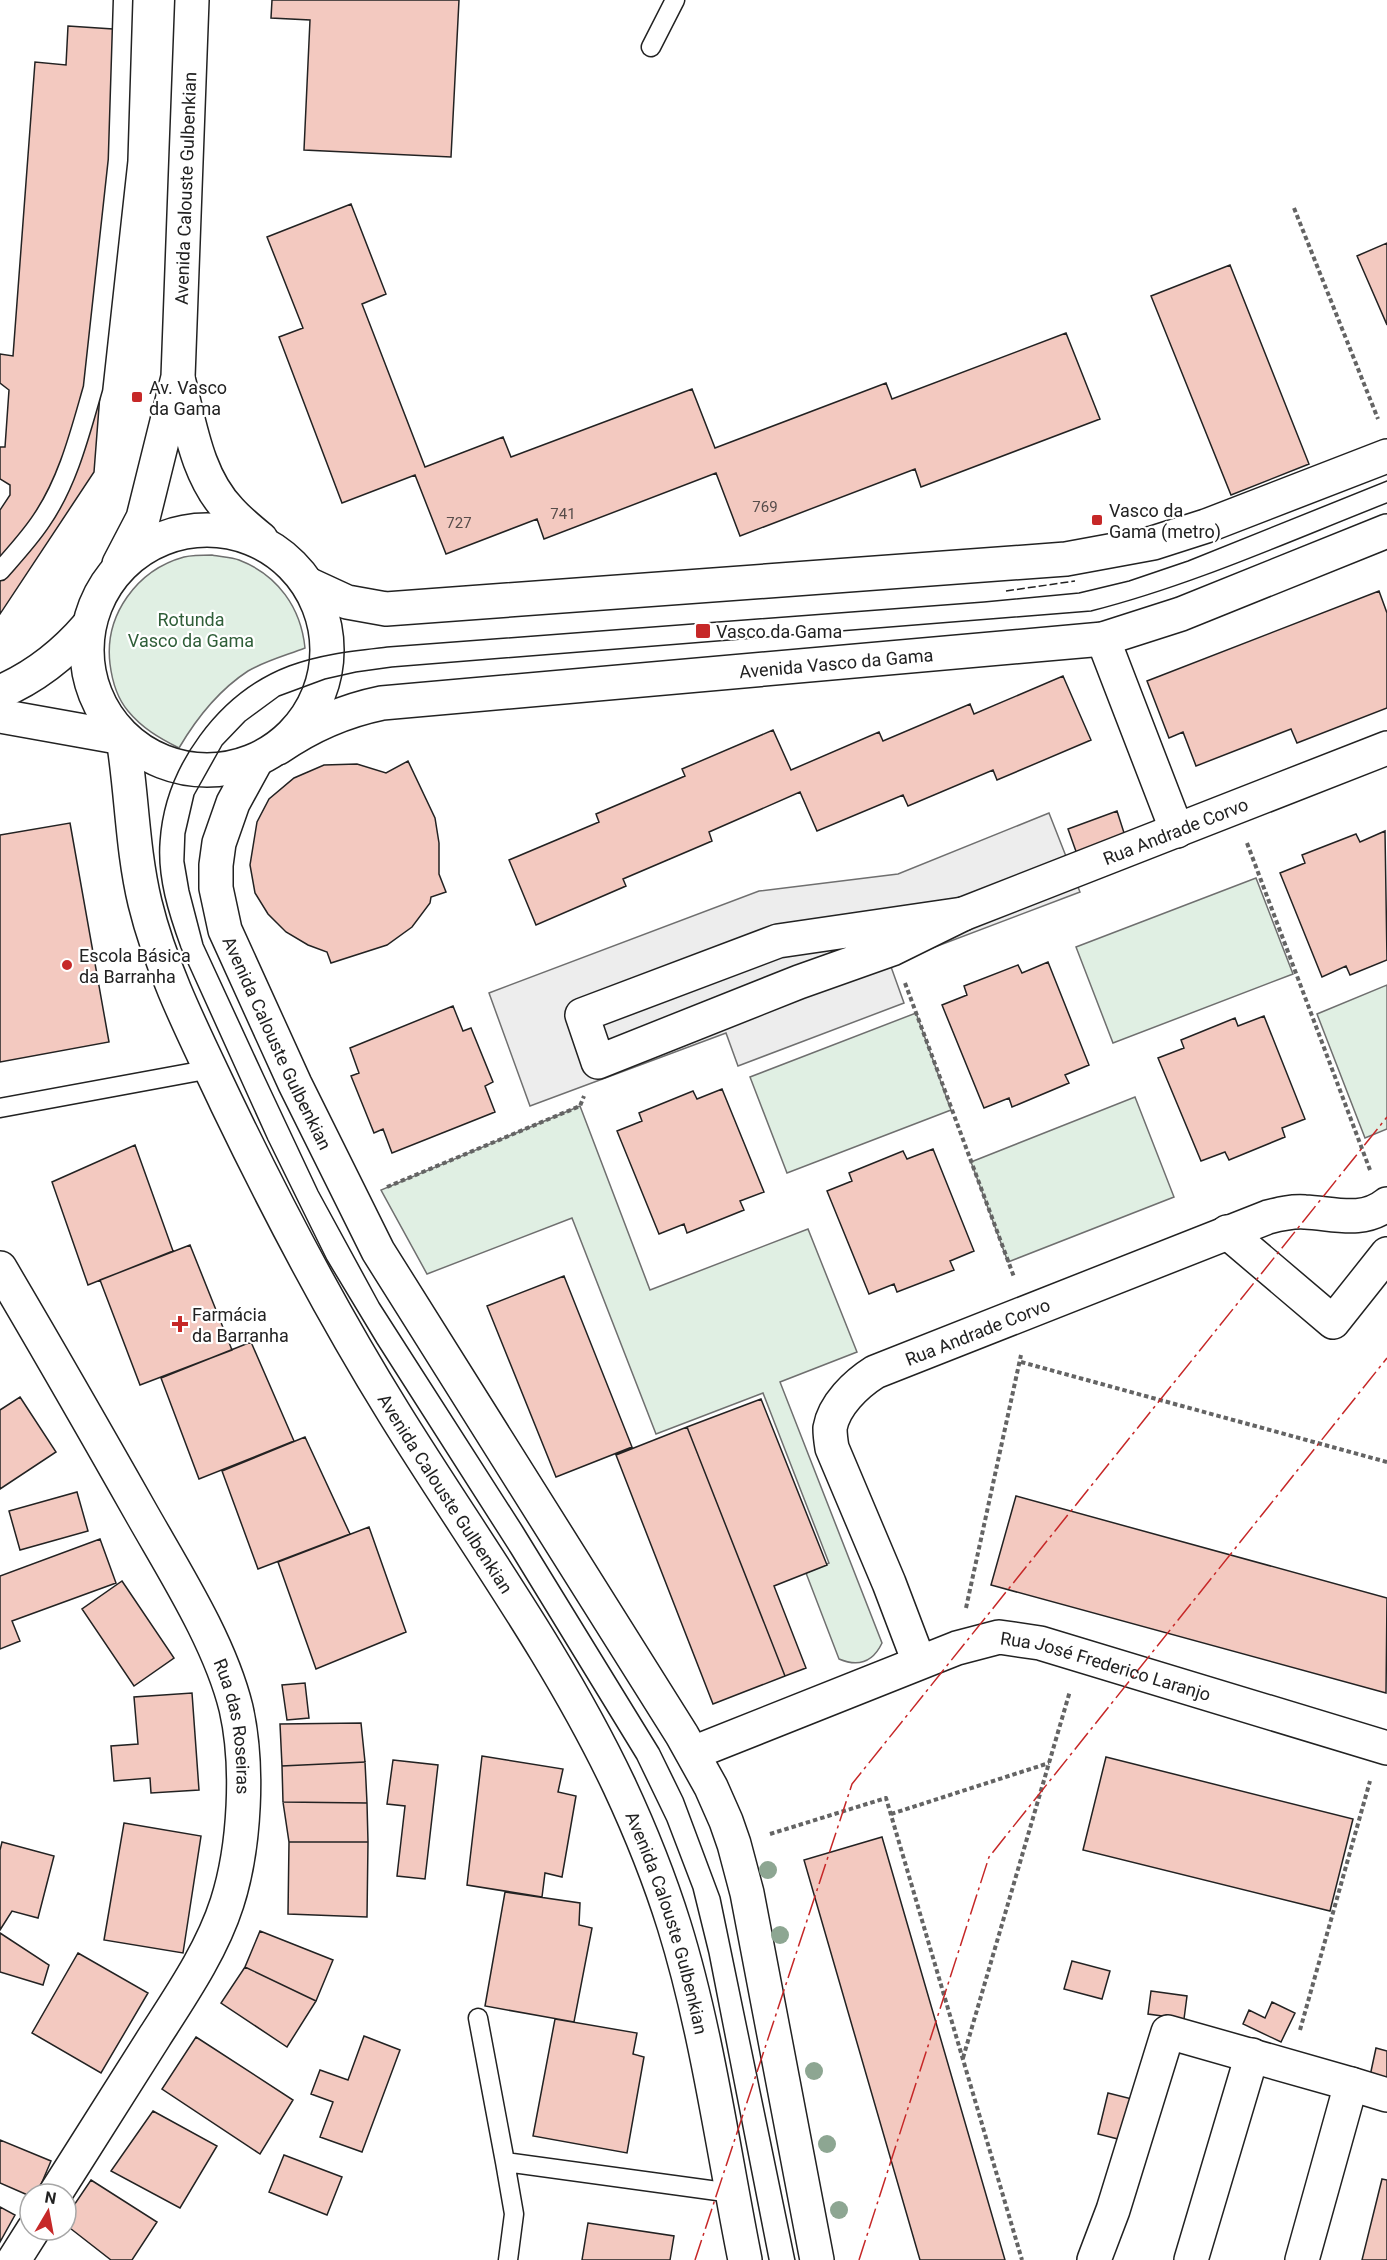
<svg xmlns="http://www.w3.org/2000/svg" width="1387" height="2260" font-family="Roboto,sans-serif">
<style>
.green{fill:#e0efe3;stroke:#6f6f6f;stroke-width:1.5}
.parking{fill:#ededed;stroke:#6f6f6f;stroke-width:1.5}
.building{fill:#f3c9c0;stroke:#222;stroke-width:1.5}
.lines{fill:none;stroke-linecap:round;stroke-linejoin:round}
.service-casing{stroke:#222;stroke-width:21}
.minor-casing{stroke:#222;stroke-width:36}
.secondary-casing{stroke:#222;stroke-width:36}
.path{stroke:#646464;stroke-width:4;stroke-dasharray:4.5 3;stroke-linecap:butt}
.service{stroke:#fff;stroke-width:18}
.minor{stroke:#fff;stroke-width:33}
.secondary{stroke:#fff;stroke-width:33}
.tram{stroke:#222;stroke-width:1.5}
.fence{stroke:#222;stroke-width:1.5;stroke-dasharray:8 3;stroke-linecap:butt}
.power{stroke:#c62828;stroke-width:1.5;stroke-dasharray:21 4.5 3 4.5;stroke-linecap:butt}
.tree{fill:#8da692}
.poi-dot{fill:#c62828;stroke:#fff;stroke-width:2}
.labels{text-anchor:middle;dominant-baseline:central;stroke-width:4.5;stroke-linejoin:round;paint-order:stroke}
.number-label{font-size:15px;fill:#564c4a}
.street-label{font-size:18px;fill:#222;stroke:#fff}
.poi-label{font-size:18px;fill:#222;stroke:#fff;text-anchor:start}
.park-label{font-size:18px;fill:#2f5e38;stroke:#fff}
</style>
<rect width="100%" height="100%" fill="#fff"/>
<path class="green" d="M 212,555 C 221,557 231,557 239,560 C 278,575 301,608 305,648 C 287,655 265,661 248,671 C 219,690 196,719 179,748 C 159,738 142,728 128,711 C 117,698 112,680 110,664 C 104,615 137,570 184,557 C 193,555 203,555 212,555 Z
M 1256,878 L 1293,974 L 1113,1043 L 1076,947 Z
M 1387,985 L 1387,1129 L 1365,1138 L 1317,1014 Z
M 916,1013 L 951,1110 L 787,1173 L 750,1077 Z
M 1135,1097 L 1174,1197 L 1008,1262 L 971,1162 Z
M 580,1106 L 650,1290 L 808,1229 L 857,1352 L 780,1382 L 882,1643 C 873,1662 858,1667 839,1659 L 806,1573 L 829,1563 L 763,1393 L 656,1434 L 572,1218 L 427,1274 L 381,1190 Z"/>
<path class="parking" d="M 1049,813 L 1080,892 L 890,964 L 904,1003 L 738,1066 L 726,1033 L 530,1106 L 489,993 L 759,891 L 898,874 Z"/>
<path class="building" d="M 272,0 L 459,0 L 451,157 L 304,150 L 310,20 L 271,18 Z
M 68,26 L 128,30 L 94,472 L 0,614 L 0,510 L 10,495 L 10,485 L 0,479 L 0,447 L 5,447 L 9,390 L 0,383 L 0,354 L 13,356 L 35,62 L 66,65 Z
M 351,204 L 386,294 L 362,304 L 425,467 L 503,437 L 511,457 L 692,389 L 715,448 L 886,383 L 892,399 L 1066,333 L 1100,419 L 921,487 L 915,469 L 740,536 L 716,473 L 544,539 L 537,519 L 446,554 L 415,475 L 342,503 L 279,337 L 303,328 L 267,237 Z
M 1387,243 L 1387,325 L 1357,256 Z
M 1230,265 L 1309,464 L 1231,495 L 1151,296 Z
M 1379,591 L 1387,613 L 1387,708 L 1297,743 L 1291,729 L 1196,766 L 1183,732 L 1169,738 L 1147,681 Z
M 1063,676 L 1091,740 L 997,780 L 993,770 L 908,806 L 903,795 L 817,831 L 800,792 L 709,832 L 712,841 L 623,879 L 626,886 L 536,925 L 509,860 L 599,822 L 596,814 L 685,776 L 682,769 L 773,730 L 791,770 L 879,732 L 883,741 L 970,704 L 974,714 Z
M 408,761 L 435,818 L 439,843 L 439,874 L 446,892 L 431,897 L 430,903 L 412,927 L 387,945 L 331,963 L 327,952 L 308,945 L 286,932 L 268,914 L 255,893 L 250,865 L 257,822 L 269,799 L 294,778 L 324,765 L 357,764 L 386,773 Z
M 1117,811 L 1126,839 L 1078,857 L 1068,829 Z
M 70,823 L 109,1042 L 0,1062 L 0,835 Z
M 1385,831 L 1387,960 L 1350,975 L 1346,966 L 1322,977 L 1280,873 L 1305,863 L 1302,855 L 1356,834 L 1360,842 Z
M 1048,962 L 1089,1065 L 1065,1075 L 1069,1083 L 1012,1107 L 1009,1098 L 984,1108 L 942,1005 L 967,995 L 964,986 L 1018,965 L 1022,973 Z
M 453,1006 L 463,1031 L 471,1028 L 493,1082 L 485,1086 L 495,1112 L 392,1153 L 383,1129 L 374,1133 L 351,1076 L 359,1073 L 350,1048 Z
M 1264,1016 L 1305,1119 L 1282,1128 L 1285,1137 L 1229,1160 L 1225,1152 L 1201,1161 L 1158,1058 L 1184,1048 L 1181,1040 L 1235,1018 L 1238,1026 Z
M 722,1089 L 764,1192 L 740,1201 L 744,1210 L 687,1233 L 684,1224 L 659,1234 L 617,1131 L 642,1121 L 639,1113 L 693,1091 L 697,1099 Z
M 135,1145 L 173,1251 L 88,1285 L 52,1182 Z
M 933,1149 L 974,1251 L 950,1261 L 954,1270 L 897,1292 L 894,1284 L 869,1294 L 827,1191 L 852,1181 L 849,1173 L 903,1151 L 907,1159 Z
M 190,1245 L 232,1350 L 140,1385 L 100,1280 Z
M 564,1276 L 632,1447 L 556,1477 L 487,1306 Z
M 251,1342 L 294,1441 L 199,1479 L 161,1378 Z
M 20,1397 L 56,1452 L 0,1489 L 0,1410 Z
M 761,1399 L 827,1565 L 774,1586 L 806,1668 L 785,1676 L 687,1427 Z
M 687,1427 L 785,1676 L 713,1704 L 616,1455 Z
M 305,1437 L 350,1534 L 258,1569 L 222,1471 Z
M 77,1492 L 88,1531 L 20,1550 L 9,1511 Z
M 1016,1496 L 1387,1598 L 1386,1693 L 991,1585 Z
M 369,1527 L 406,1632 L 316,1669 L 278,1562 Z
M 100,1539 L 116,1583 L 12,1621 L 20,1641 L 0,1649 L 0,1576 Z
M 122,1581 L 174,1658 L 134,1686 L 82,1609 Z
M 305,1683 L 309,1718 L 287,1720 L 282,1685 Z
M 192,1693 L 199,1790 L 151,1793 L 150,1778 L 114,1781 L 111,1746 L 138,1744 L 134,1697 Z
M 361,1723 L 365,1762 L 282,1766 L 280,1724 Z
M 482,1756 L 563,1769 L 558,1792 L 576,1796 L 562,1877 L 545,1873 L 542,1897 L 467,1885 Z
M 1106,1757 L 1353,1819 L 1330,1911 L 1083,1850 Z
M 393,1760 L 438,1765 L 425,1879 L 397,1876 L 405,1806 L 387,1804 Z
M 365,1762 L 367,1803 L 283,1802 L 282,1766 Z
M 283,1802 L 367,1803 L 368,1842 L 289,1842 Z
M 124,1823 L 201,1836 L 183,1953 L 104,1940 Z
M 882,1837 L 1005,2260 L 920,2260 L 804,1860 Z
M 2,1842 L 54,1856 L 38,1918 L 12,1911 L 0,1930 L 0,1850 Z
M 289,1842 L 368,1842 L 367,1917 L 288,1914 Z
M 505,1892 L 580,1903 L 579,1925 L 592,1928 L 574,2022 L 485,2006 Z
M 260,1931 L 333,1960 L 316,2001 L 245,1967 Z
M 0,1933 L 49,1965 L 43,1985 L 0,1972 Z
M 78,1953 L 148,1993 L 101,2073 L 32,2033 Z
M 1072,1961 L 1110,1971 L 1102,1999 L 1064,1989 Z
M 245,1967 L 316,2001 L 287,2047 L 221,2003 Z
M 1151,1991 L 1187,1996 L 1184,2019 L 1148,2014 Z
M 1272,2002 L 1295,2013 L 1281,2042 L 1243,2024 L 1249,2010 L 1265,2018 Z
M 555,2019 L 637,2033 L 633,2054 L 644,2057 L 627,2153 L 533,2136 Z
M 364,2036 L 400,2050 L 362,2152 L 320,2137 L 333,2102 L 311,2094 L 320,2070 L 348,2080 Z
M 196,2037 L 293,2100 L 260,2154 L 162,2089 Z
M 1376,2048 L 1387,2051 L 1387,2079 L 1370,2076 Z
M 1108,2093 L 1132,2099 L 1122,2140 L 1098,2134 Z
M 153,2111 L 217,2146 L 180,2208 L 111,2171 Z
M 0,2140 L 51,2161 L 37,2194 L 30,2194 L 30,2196 L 0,2183 Z
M 284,2155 L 342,2177 L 327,2215 L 269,2192 Z
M 1382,2179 L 1387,2180 L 1387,2260 L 1362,2260 Z
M 91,2180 L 157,2222 L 132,2260 L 111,2260 L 66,2225 L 66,2217 Z
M 0,2207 L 15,2215 L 0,2242 Z
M 588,2223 L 674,2236 L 670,2260 L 582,2260 Z"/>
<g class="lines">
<defs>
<path id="service" d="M 651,47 L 675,0
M 0,571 C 14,555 29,539 41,521 C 68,482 80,433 93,388 L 118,160 L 123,0
M 0,1108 L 211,1069
M 478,2018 L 505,2162
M 508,2260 L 514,2214 L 505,2162 L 732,2193"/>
<g id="minor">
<path d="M 1103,639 L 1177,831"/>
<path d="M 963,914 L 892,949 L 799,982 L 598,1062 L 582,1015 L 778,941 Z"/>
<path id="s1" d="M 963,914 L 1387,748"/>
<path d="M 1227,1232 L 1333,1322 L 1387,1254"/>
<path id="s2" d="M 0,1268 C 49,1351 96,1433 143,1516 C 176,1574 220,1643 236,1708 C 249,1765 245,1847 227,1903 C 212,1950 182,1994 155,2036 C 122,2088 89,2141 55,2194"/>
<path id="s3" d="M 919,1662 L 889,1583 L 832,1448 C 831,1442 830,1434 830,1428 C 834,1405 856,1384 875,1372 L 1268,1217 C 1280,1214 1292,1211 1305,1212 C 1332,1213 1363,1224 1387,1204"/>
<path id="s4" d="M 693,1753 L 957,1648 L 999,1637 L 1040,1643 L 1387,1748"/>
<path d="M 14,2260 L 33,2230"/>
<path d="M 1094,2260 L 1113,2210 L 1168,2032 L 1351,2084"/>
<path d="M 1191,2260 L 1252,2055"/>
<path d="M 1302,2260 L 1351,2084 L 1387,2095"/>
</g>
<g id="secondary">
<path d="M 179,382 C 190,425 197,477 230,511 C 239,521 250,530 261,539"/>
<circle cx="207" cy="650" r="120"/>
<path id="s5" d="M 119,564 L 143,518 L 178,377 L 192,0"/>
<path d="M 308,584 L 347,602 L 386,609 L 1066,559 L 1153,543 L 1206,526 L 1387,456"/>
<path d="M 0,692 C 35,677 63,655 88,626"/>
<path d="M 0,716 L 123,738"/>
<path id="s6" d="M 123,738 C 132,793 132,849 145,903 C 162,973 197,1040 227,1104 C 278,1210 332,1313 394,1413 C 470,1536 557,1654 619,1785 C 640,1830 659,1877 674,1925 C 707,2031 723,2150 745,2260"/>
<path id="s7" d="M 278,748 C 311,725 343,711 382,703 L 1103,639 L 1181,614 L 1387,531"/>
<path id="s8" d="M 256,761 L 233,803 L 219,843 L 216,865 L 216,888 L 225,930 L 295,1084 L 378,1251 L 682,1735 L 711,1787 L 726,1821 L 734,1844 L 747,1893 L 817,2260"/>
</g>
</defs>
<use href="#service" class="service-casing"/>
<use href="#minor" class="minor-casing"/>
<use href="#secondary" class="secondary-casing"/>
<path class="path" d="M 1294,208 L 1378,419
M 1247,843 L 1370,1170
M 905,983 L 1014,1277
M 387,1187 L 580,1106 L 584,1096
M 1021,1362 L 1387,1462
M 966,1608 L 1021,1355
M 891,1814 L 1049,1763
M 770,1834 L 886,1798 L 1022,2260
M 1300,2030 L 1370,1781
M 963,2058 L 1070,1691"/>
<use href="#service" class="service"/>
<use href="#minor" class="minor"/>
<use href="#secondary" class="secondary"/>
<path class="tram" d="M 769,2260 L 709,1954 L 693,1889 L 667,1821 L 637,1759 L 511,1553 L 377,1343 L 327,1260 L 268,1140 L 181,948 C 169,915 157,878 160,841 C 165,767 218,693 289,666 C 321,654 353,651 387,647 L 984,602 L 1079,593 L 1129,581 L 1188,561 L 1387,481
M 795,2260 L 720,1897 L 683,1798 L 659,1749 L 522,1526 L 379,1303 L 318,1191 L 264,1076 L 203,944 L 189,890 L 184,861 L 185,834 L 194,795 L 222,745 L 245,721 L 279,696 L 325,679 L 356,672 L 392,667 L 1091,611 C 1193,585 1290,541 1387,503"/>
<path class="fence" d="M 1006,591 L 1075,581"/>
<path class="power" d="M 695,2260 L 852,1784 L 1387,1117
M 859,2260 L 989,1857 L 1387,1358"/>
</g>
<g class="tree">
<circle cx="768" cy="1870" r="9"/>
<circle cx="780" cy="1935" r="9"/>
<circle cx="814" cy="2071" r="9"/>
<circle cx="827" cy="2144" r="9"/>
<circle cx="839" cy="2210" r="9"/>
</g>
<g class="poi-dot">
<rect x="131" y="391" width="12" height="12" rx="3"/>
<rect x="1091" y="514" width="12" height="12" rx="3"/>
<rect x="695" y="623" width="16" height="16" rx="3"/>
<circle cx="67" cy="965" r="6"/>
<path d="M177 1315h6v6h6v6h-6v6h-6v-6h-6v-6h6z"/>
</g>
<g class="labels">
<g class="number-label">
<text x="765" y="507">769</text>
<text x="563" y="514">741</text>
<text x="459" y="523">727</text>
</g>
<g class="street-label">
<text stroke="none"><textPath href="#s5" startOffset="386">Avenida Calouste Gulbenkian</textPath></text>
<text stroke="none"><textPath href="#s7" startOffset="570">Avenida Vasco da Gama</textPath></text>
<text stroke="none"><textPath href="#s1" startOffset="228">Rua Andrade Corvo</textPath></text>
<text stroke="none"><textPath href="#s8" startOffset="303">Avenida Calouste Gulbenkian</textPath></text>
<text stroke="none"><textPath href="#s3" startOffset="435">Rua Andrade Corvo</textPath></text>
<text stroke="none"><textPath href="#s6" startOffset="831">Avenida Calouste Gulbenkian</textPath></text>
<text stroke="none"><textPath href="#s4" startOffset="438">Rua José Frederico Laranjo</textPath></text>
<text stroke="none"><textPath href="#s2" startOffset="518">Rua das Roseiras</textPath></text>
<text stroke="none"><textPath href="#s6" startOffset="1317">Avenida Calouste Gulbenkian</textPath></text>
</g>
<g class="poi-label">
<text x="149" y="387">Av. Vasco<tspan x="149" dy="21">da Gama</tspan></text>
<text x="1109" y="510">Vasco da<tspan x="1109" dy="21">Gama (metro)</tspan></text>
<text x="716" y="631">Vasco da Gama</text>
<text x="79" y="955">Escola Básica<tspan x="79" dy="21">da Barranha</tspan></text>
<text x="192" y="1314">Farmácia<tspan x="192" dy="21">da Barranha</tspan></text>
</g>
<g class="park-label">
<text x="191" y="619">Rotunda<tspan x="191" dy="21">Vasco da Gama</tspan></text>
</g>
</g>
<g transform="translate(48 2212) rotate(10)"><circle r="28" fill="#ffffff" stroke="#a7a7a7" stroke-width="1.5"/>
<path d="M0-4.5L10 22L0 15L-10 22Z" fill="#c62828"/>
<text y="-9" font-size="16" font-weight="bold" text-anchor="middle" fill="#222222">N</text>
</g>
</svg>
